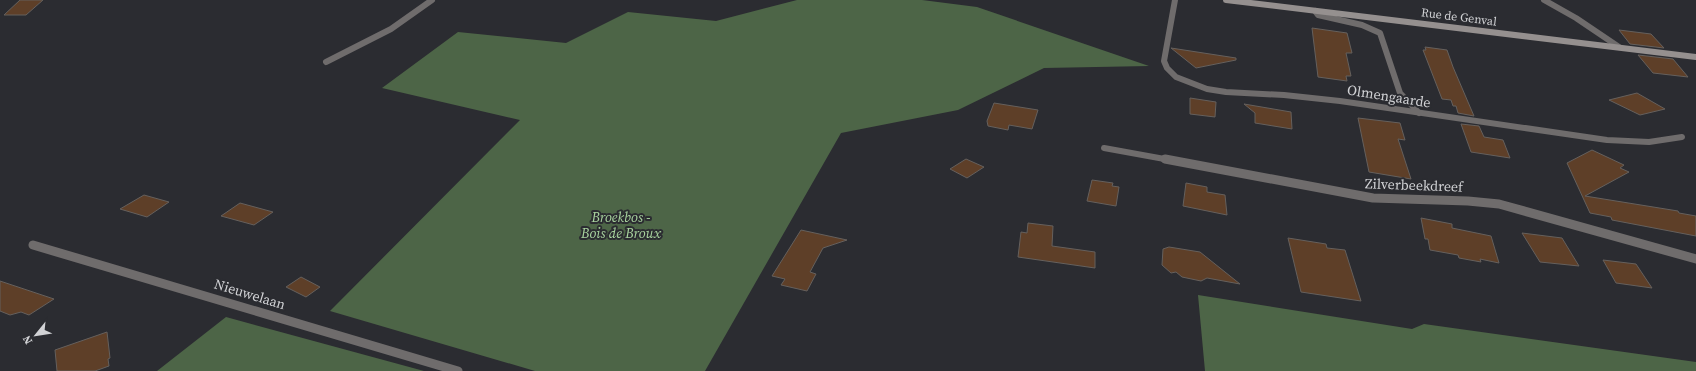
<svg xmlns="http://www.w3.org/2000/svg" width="1696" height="371" font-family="'Source Serif 4',serif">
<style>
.forest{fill:#4d6547}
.building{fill:#5e3f28;stroke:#65605d}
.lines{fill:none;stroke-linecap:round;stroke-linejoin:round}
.lane{stroke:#6f6c6c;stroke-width:6}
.street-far1{stroke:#6f6c6c;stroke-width:6}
.street{stroke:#6f6c6c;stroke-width:9}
.secondary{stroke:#95908f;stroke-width:6}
.labels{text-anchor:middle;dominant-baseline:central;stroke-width:4;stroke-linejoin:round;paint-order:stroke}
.far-street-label{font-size:12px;fill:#d1d2d5;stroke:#2b2c31}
.street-label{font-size:14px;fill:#d1d2d5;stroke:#2b2c31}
.park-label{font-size:14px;font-style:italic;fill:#a9d49f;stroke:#2b2c31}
</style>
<rect width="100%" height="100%" fill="#2b2c31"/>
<path class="forest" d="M 797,0 L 922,0 L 977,7 L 1149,66 L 1044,68 L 958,110 L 841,133 L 705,371 L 535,371 L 330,311 L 520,120 L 382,88 L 458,32 L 566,43 L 628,12 L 716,21 Z
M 1198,295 L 1412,329 L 1424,324 L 1696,362 L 1696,371 L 1205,371 Z
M 226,317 L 424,371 L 157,371 Z"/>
<path class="building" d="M 20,0 L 43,0 L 26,15 L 4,15 Z
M 1312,28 L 1347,33 L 1352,53 L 1346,53 L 1351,76 L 1346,76 L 1347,81 L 1318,77 Z
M 1619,30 L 1651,34 L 1664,48 L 1630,44 Z
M 1425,47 L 1447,50 L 1453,67 L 1474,116 L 1458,113 L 1456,106 L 1453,106 L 1451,100 L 1442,99 L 1423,50 L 1426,50 Z
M 1171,48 L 1236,58 L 1236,60 L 1196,68 Z
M 1638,55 L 1673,59 L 1688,77 L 1653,73 Z
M 1637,93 L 1665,109 L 1640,115 L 1609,100 Z
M 1190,98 L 1216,102 L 1215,117 L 1190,114 Z
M 994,103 L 1038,110 L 1032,129 L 1009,125 L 1008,130 L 988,126 L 987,121 Z
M 1244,104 L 1291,112 L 1292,129 L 1255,123 L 1255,113 Z
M 1358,118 L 1400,123 L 1405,140 L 1398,139 L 1411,179 L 1369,172 Z
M 1461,124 L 1479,126 L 1484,137 L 1503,140 L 1510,158 L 1471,152 Z
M 1592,150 L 1624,165 L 1620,168 L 1629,172 L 1585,196 L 1678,211 L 1679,213 L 1696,216 L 1696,236 L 1612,220 L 1611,217 L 1590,213 L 1567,163 Z
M 966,159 L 984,167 L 967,178 L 950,169 Z
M 1092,180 L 1113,183 L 1112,186 L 1119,187 L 1116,206 L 1087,201 Z
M 1186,183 L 1207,187 L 1207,192 L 1225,195 L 1227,215 L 1183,206 Z
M 144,195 L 169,202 L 147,217 L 120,209 Z
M 240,203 L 273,212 L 254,225 L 221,216 Z
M 1421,218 L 1452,224 L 1452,228 L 1491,236 L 1499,263 L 1480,259 L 1481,262 L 1459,258 L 1458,255 L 1430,250 L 1428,239 L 1425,239 Z
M 1028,223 L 1053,226 L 1052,246 L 1095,252 L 1095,268 L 1018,257 L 1021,232 L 1027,233 Z
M 801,230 L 847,240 L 823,248 L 810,272 L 816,274 L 807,291 L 781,285 L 785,279 L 772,276 Z
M 1522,233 L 1562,238 L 1579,266 L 1540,262 Z
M 1288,238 L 1326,244 L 1327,248 L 1345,250 L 1361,301 L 1301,292 Z
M 1169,247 L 1200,252 L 1240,284 L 1207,278 L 1201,281 L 1182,277 L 1176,272 L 1171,273 L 1162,265 L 1163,249 Z
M 1603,260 L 1636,264 L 1652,288 L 1616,283 Z
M 301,277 L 320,287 L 306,297 L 286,287 Z
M 0,281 L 54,299 L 29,315 L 21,312 L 10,315 L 0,311 Z
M 107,332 L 110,358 L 108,359 L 109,366 L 95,371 L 57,371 L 55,350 Z"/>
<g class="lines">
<path class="lane" d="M 1315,11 L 1318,15 L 1362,25 L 1380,33 L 1400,93 L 1419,113"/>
<path class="street-far1" d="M 1175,0 L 1164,61 L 1167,68 L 1176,77 L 1207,89 L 1226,92 L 1284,95 L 1340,101 L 1607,140 L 1649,142 L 1682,137
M 1544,0 L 1576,18 L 1619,47
M 326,62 L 391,29 L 432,0
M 1104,148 L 1170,160"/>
<path class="street" d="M 1165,159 L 1373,198 L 1468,201 L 1499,204 L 1696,259
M 33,245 L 458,371"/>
<path class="secondary" d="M 1226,0 L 1696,57"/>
</g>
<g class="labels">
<g class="far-street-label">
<text transform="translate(1459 17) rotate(7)">Rue de Genval</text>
</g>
<g class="street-label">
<text transform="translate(1389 96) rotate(9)">Olmengaarde</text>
<text transform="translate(1414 185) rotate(2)">Zilverbeekdreef</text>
<text transform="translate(250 294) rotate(17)">Nieuwelaan</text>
</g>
<g class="park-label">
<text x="621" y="217">Broekbos -<tspan x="621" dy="16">Bois de Broux</tspan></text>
</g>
</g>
<g transform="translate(36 335) rotate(240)" stroke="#2b2c31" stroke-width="3" paint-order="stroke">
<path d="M0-3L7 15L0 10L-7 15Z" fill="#d1d2d5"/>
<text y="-6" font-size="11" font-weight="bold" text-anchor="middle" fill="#d1d2d5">N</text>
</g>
</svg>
